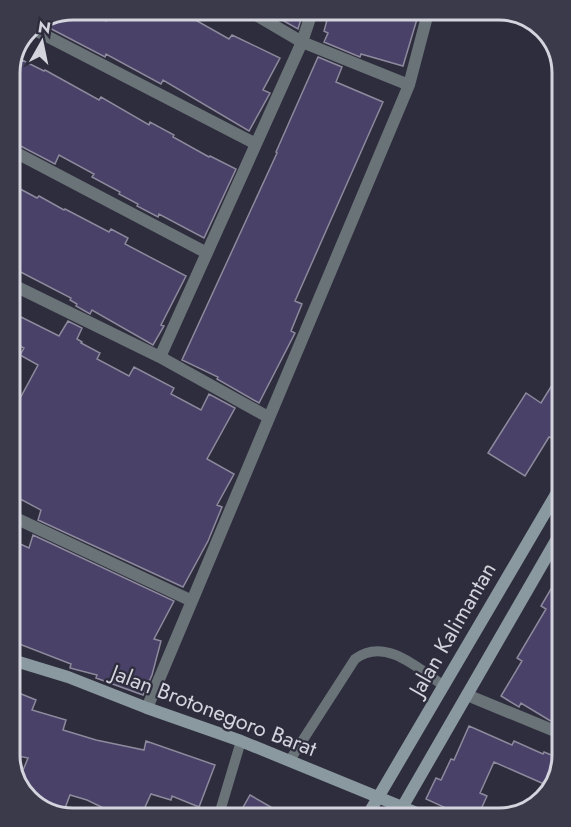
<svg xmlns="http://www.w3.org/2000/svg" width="571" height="827" font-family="Jost,sans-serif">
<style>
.building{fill:#494167;stroke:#8d8a9d;stroke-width:1.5}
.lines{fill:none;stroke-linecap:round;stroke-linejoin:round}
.service{stroke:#6a7377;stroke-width:10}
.minor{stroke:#6a7377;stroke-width:12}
.secondary{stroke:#8a999f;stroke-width:12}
.labels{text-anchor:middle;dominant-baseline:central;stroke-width:4.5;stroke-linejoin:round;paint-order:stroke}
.street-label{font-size:22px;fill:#d4d4de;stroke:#2e2d3d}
.rim{fill:none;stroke:#d4d4de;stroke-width:3}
</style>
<rect width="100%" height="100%" fill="#2e2d3d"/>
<path class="building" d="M 73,9 L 85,9 L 106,21 L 113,9 L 176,9 L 229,39 L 232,35 L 280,58 L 263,90 L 270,93 L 249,131 L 163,80 L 161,84 L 106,54 L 105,57 L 38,22 Z
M 262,9 L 304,9 L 298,29 Z
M 330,9 L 420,9 L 403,66 L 361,54 L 360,57 L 324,42 L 328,33 L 324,31 Z
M 318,57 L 342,67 L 336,82 L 383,102 L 295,301 L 302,304 L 291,331 L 295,333 L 259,403 L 217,379 L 218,377 L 182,360 L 277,153 L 276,152 Z
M 22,60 L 44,71 L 45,70 L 99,100 L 101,97 L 149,125 L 150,122 L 174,135 L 173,137 L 209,157 L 210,156 L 236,169 L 204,238 L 159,214 L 158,217 L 137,206 L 138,204 L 119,194 L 120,192 L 92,177 L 94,174 L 59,155 L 55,164 L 9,140 L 9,84 Z
M 9,183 L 37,198 L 39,196 L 64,210 L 65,209 L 109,232 L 111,229 L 128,238 L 125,244 L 186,276 L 161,325 L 164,326 L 153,345 L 92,310 L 90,314 L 76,306 L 77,304 L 70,300 L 71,298 L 9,266 Z
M 9,311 L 59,336 L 68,321 L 82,328 L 77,339 L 82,342 L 81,343 L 100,353 L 97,359 L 129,376 L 134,367 L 174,388 L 171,394 L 201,410 L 209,394 L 235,408 L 207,459 L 234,474 L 217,505 L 222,507 L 208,541 L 183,587 L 38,520 L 41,510 L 9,493 L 9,419 L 38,365 L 20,355 L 24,348 L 9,340 Z
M 562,369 L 562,422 L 552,438 L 549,437 L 525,476 L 488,453 L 526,393 L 541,403 Z
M 33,535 L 174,601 L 154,639 L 161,641 L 152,675 L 143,695 L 96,678 L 97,675 L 70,668 L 71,664 L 9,640 L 9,539 L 29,548 Z
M 562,570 L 562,722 L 554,717 L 551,721 L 549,720 L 521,703 L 519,707 L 501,696 L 522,661 L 517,658 L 546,609 L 541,606 Z
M 9,689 L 36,700 L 32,710 L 66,720 L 63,730 L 96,740 L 144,750 L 146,741 L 215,765 L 199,807 L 172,796 L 171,800 L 151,794 L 140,818 L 124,818 L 87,800 L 70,795 L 62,816 L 41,809 L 17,785 L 28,758 L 9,754 Z
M 469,726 L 512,745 L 514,741 L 543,754 L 544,752 L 561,759 L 554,783 L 546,779 L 544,784 L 494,762 L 480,793 L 487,796 L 477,818 L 457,818 L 459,814 L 426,799 L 436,778 L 441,780 L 451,759 L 454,760 Z
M 250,795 L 290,818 L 237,818 Z"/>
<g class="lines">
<path class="service" d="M 290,760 L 355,659 C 385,636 419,669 444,686
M 218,818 L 241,741"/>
<path class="minor" d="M 246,9 L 302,42 L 409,85
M 29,27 L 256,144
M 9,149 L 207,253
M 9,283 L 160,357 L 268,417
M 160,357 L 302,42 L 313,9
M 9,515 L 192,601
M 467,695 L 562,734
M 147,708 L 409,85 L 429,9"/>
<path class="secondary" d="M 9,659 L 68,677 L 147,708 L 241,741 L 429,818
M 366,818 L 562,484
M 396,818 L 562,530"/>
</g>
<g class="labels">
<g class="street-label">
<text transform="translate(452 629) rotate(-60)">Jalan Kalimantan</text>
<text transform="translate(214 710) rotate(21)">Jalan Brotonegoro Barat</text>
</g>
</g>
<path d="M0 0H571V827H0ZM73 20H499A53 53 0 0 1 552 73V755A53 53 0 0 1 499 808H73A53 53 0 0 1 20 755V73A53 53 0 0 1 73 20Z" fill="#3b3a4a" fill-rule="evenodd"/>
<path class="rim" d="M73 20H499A53 53 0 0 1 552 73V755A53 53 0 0 1 499 808H73A53 53 0 0 1 20 755V73A53 53 0 0 1 73 20Z"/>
<g transform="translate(42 42) rotate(9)" stroke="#2e2d3d" stroke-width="4.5" paint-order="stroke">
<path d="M0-4.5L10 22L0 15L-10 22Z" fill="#d4d4de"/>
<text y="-9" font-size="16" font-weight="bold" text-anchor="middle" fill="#d4d4de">N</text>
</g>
</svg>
